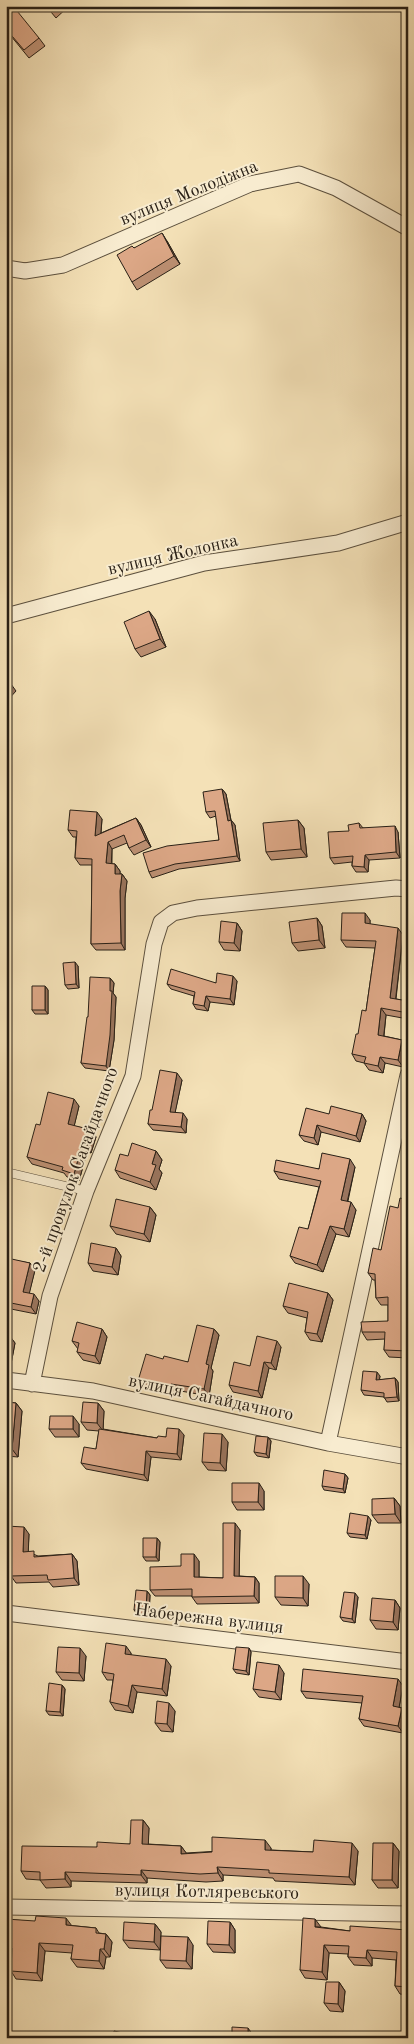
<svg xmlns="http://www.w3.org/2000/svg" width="414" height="2044" font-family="'Old Standard TT',serif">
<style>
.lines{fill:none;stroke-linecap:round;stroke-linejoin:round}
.service-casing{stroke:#5c503e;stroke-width:9}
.minor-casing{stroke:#5c503e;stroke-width:17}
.service{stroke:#f8ecd0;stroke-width:8}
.minor{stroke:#f8ecd0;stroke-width:15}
.wall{fill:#bd9073;stroke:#292016}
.shaded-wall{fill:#9a755e;stroke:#292016}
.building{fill:#dca786;stroke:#292016}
.labels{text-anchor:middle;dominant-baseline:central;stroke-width:4;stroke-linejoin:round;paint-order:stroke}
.street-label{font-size:18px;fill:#292016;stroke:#f8ecd0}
</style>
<rect width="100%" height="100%" fill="#f4e1b7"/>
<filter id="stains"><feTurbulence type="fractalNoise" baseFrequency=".004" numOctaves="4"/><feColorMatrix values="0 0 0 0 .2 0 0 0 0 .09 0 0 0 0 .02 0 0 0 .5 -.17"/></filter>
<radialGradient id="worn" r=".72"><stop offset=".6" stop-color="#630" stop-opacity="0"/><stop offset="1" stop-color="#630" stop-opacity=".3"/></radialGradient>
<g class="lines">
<defs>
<path id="service" d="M 6,1172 L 86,1191"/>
<path id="minor" d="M 6,268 L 25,271 L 63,265 L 250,184 L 299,174 L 336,188 L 408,228
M 6,616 L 204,563 L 338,543 L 408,522
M 6,1380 L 93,1391 L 328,1443 L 408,1457
M 32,1384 L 50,1296 L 86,1191 L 133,1076 L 154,944 L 161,922 L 173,913 L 197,908 L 396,888 L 408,889
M 328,1443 L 408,1075
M 6,1613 L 408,1662
M 6,1907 L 408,1914"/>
</defs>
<use href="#service" class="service-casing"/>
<use href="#minor" class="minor-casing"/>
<use href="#service" class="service"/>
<use href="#minor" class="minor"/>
</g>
<path class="wall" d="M 46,6 L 69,6 L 56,18 Z
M 97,6 L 104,6 L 101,10 Z
M 6,11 L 39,38 L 45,46 L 29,58 L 6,30 Z
M 167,241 L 180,264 L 137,290 L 132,282 L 134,248 Z
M 155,619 L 166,647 L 141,657 L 135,649 Z
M 222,789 L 226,794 L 231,820 L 235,825 L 240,861 L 179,869 L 152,878 L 149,872 L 219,840 L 216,816 L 210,818 L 206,812 Z
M 136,818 L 141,825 L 151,847 L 134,855 L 129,848 L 127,843 L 112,849 L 112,864 L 115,864 L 120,871 L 120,874 L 122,874 L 127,881 L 125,898 L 125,950 L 96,950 L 91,944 L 92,865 L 80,865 L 75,858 L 76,837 L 73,837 L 68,830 L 102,819 L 101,833 Z
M 298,820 L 304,828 L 307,857 L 271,860 L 266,852 Z
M 359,823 L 363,828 L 398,832 L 400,858 L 369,860 L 368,872 L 356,872 L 352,866 L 352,862 L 334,864 L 330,858 L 349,831 Z
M 317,918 L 322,926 L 325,948 L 298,951 L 292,943 Z
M 370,920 L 370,924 L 403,935 L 396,999 L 408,1001 L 408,1019 L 386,1015 L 384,1036 L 402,1040 L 407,1047 L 403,1067 L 385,1063 L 383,1073 L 369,1070 L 364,1063 L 356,1061 L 352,1054 L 366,1011 L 375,948 L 346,947 L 341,940 Z
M 237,923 L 242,931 L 240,951 L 224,950 L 219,942 Z
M 78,966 L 79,988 L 68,989 L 65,985 Z
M 110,978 L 114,983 L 113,993 L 116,997 L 114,1040 L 109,1071 L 85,1068 L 81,1063 L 88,1017 Z
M 237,981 L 234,1005 L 210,1002 L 208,1011 L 196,1009 L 193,1004 L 194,996 L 171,989 L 167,984 L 216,983 Z
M 45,986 L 48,990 L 48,1014 L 35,1014 L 32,1010 Z
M 182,1080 L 175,1112 L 187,1119 L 186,1133 L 153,1130 L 148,1124 L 152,1110 Z
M 79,1106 L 74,1126 L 92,1130 L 96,1137 L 91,1153 L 87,1152 L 79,1181 L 67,1177 L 64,1173 L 32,1164 L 27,1157 L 40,1125 Z
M 329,1114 L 362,1114 L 366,1121 L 360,1142 L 321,1132 L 318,1145 L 304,1141 L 299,1135 Z
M 156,1151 L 162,1160 L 159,1169 L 162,1173 L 156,1190 L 120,1178 L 115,1170 L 128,1156 Z
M 355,1167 L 348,1201 L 356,1210 L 349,1237 L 336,1234 L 323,1272 L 295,1263 L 290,1256 L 308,1229 L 319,1187 L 279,1179 L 274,1171 Z
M 408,1183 L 408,1358 L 389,1357 L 384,1350 L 385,1339 L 367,1340 L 362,1332 L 388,1321 L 388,1305 L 381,1305 L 376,1298 L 375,1280 L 373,1280 L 368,1273 L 381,1250 L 398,1208 L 404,1199 Z
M 150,1207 L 156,1215 L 150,1242 L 116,1234 L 110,1226 Z
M 116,1248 L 121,1256 L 118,1275 L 93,1271 L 88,1263 Z
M 6,1259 L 30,1263 L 35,1270 L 29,1293 L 39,1301 L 36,1314 L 6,1308 Z
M 328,1293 L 333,1300 L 322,1342 L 310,1340 L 305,1332 L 307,1318 L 288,1313 L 283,1306 Z
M 102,1329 L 107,1337 L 100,1364 L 83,1360 L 77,1352 L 78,1349 L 72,1341 Z
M 214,1329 L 219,1335 L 211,1368 L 213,1371 L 209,1396 L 175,1390 L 174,1394 L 142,1387 L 138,1381 L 163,1359 L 188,1362 Z
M 6,1335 L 9,1335 L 15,1343 L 11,1364 L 6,1364 Z
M 281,1347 L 276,1370 L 269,1368 L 262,1398 L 233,1392 L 229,1385 L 250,1366 Z
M 380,1376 L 379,1380 L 395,1378 L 398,1382 L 399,1401 L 387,1402 L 384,1397 L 364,1395 L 361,1390 Z
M 6,1402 L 16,1403 L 22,1411 L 18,1457 L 6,1456 Z
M 98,1403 L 104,1411 L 103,1429 L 157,1438 L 184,1435 L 181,1460 L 151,1457 L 148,1481 L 86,1469 L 81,1463 L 96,1449 L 99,1431 L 87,1430 L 81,1422 Z
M 79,1424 L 79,1437 L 55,1437 L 49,1429 Z
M 268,1437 L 271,1441 L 269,1458 L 257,1456 L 254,1452 Z
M 228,1442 L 226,1471 L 208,1470 L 202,1462 Z
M 345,1474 L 348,1478 L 345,1493 L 324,1490 L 322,1486 Z
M 264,1491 L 264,1510 L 237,1510 L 232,1502 Z
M 394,1498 L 400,1506 L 401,1523 L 378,1523 L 372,1515 Z
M 371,1520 L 367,1539 L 350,1537 L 347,1533 Z
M 6,1526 L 29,1534 L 28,1552 L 38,1556 L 72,1554 L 77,1561 L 79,1585 L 53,1587 L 49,1582 L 16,1583 L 11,1576 L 10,1550 L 6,1550 Z
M 240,1530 L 239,1576 L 255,1577 L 259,1583 L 259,1603 L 197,1604 L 192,1597 L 192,1596 L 155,1596 L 150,1590 L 181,1566 L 199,1561 L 199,1577 L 223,1578 Z
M 157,1538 L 160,1542 L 159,1561 L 146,1561 L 143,1557 Z
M 309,1584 L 308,1606 L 281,1605 L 275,1597 Z
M 147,1591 L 150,1595 L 149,1615 L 137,1614 L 134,1610 Z
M 358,1597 L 355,1623 L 343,1621 L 340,1617 Z
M 395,1600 L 400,1608 L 398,1630 L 376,1629 L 370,1620 Z
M 249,1648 L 251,1652 L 249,1675 L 236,1673 L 233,1669 Z
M 131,1653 L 131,1655 L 171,1666 L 167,1696 L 137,1692 L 133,1713 L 115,1710 L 110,1702 L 113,1680 L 107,1680 L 102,1672 Z
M 86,1656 L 84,1681 L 62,1680 L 56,1672 Z
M 284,1673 L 281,1700 L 259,1697 L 253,1689 Z
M 62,1685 L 65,1689 L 63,1716 L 49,1715 L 46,1711 Z
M 403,1686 L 399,1707 L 402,1708 L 406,1715 L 403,1733 L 364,1726 L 359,1719 L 362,1703 L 306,1698 L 301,1691 Z
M 175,1711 L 173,1732 L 161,1731 L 155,1723 Z
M 143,1820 L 149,1828 L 148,1844 L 181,1846 L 186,1853 L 271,1848 L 271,1850 L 313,1852 L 358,1851 L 355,1885 L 275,1881 L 273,1878 L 223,1875 L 223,1881 L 206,1882 L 147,1878 L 147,1883 L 71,1881 L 71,1887 L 46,1888 L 40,1880 L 26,1879 L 21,1871 L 97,1847 L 130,1844 Z
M 393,1843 L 399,1851 L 398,1888 L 378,1888 L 372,1880 Z
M 6,1919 L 96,1928 L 99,1933 L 106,1934 L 112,1942 L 110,1957 L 106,1957 L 104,1969 L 77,1967 L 71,1959 L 72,1953 L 45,1951 L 42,1981 L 16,1979 L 11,1971 L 12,1956 L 6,1955 Z
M 230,1922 L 235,1930 L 235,1953 L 213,1952 L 207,1944 Z
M 155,1924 L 161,1932 L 160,1950 L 129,1948 L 123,1940 Z
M 321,1927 L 350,1931 L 408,1930 L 408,1995 L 400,1994 L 395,1986 L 396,1960 L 372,1958 L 372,1966 L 354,1965 L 348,1957 L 348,1954 L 329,1953 L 327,1980 L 305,1978 L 300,1970 Z
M 193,1945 L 192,1969 L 166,1968 L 160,1960 Z
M 339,1982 L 345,1991 L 343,2012 L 330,2011 L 324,2003 Z"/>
<path class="shaded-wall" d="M 162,233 L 167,241 L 180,264 L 174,256 Z
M 149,611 L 155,619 L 166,647 L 160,639 Z
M 6,666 L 9,670 L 6,673 Z
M 11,684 L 16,691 L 7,701 L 6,700 L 6,689 Z
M 222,789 L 226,794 L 232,826 L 228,821 Z
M 97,812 L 102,819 L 100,843 L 95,836 Z
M 136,818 L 141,825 L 151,847 L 146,840 Z
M 231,820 L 235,825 L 240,861 L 237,856 Z
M 298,820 L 304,828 L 307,857 L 301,849 Z
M 395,826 L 398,832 L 400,858 L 396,852 Z
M 108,842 L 112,849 L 111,870 L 106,863 Z
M 365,855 L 369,860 L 368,872 L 364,867 Z
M 115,864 L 120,871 L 120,881 L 115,874 Z
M 122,874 L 127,881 L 125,898 L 125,950 L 121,943 L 120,891 Z
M 365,913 L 370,920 L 370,930 L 365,923 Z
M 317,918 L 322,926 L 325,948 L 319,940 Z
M 237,923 L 242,931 L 240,951 L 234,943 Z
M 398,928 L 403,935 L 395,1004 L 390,998 Z
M 75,962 L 78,966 L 79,988 L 76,984 Z
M 233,976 L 237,981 L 234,1005 L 230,999 Z
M 110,978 L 114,983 L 113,993 L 116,997 L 114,1040 L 109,1071 L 106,1066 Z
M 45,986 L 48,990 L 48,1014 L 45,1010 Z
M 206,996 L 210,1002 L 208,1011 L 204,1006 Z
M 381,1008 L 386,1015 L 383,1042 L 378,1035 Z
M 402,1040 L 407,1047 L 403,1067 L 398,1060 Z
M 380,1057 L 385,1063 L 383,1073 L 378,1066 Z
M 177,1073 L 182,1080 L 174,1118 L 170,1112 Z
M 74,1099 L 79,1106 L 73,1131 L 68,1124 Z
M 183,1113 L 187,1119 L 186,1133 L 181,1127 Z
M 362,1114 L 366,1121 L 360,1142 L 356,1136 Z
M 317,1125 L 321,1132 L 318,1145 L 314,1138 Z
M 92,1130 L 96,1137 L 91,1153 L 87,1146 Z
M 82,1145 L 87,1152 L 79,1181 L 74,1174 Z
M 156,1151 L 162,1160 L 159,1169 L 162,1173 L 156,1190 L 150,1182 L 152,1164 Z
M 350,1159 L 355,1167 L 346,1207 L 341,1200 Z
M 351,1202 L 356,1210 L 349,1237 L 344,1229 Z
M 150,1207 L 156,1215 L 150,1242 L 144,1234 Z
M 330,1226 L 336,1234 L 323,1272 L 317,1265 Z
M 116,1248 L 121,1256 L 118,1275 L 112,1267 Z
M 408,1256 L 408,1273 L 405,1268 Z
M 30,1263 L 35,1270 L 28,1299 L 23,1292 Z
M 328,1293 L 333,1300 L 322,1342 L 317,1334 Z
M 34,1294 L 39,1301 L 36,1314 L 31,1307 Z
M 102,1329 L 107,1337 L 100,1364 L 95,1356 Z
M 214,1329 L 219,1335 L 211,1368 L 213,1371 L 209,1396 L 204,1389 L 206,1364 Z
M 9,1335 L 15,1343 L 11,1364 L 6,1357 Z
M 277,1341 L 281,1347 L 276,1370 L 271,1363 Z
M 264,1362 L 269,1368 L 262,1398 L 258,1391 Z
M 377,1372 L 380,1376 L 379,1384 L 376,1380 Z
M 395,1378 L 398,1382 L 399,1401 L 397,1397 Z
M 171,1384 L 175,1390 L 174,1394 L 170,1388 Z
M 16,1403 L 22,1411 L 18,1457 L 12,1449 Z
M 98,1403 L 104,1411 L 103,1431 L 97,1423 Z
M 73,1416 L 79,1424 L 79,1437 L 73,1429 Z
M 179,1429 L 184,1435 L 181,1460 L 177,1454 Z
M 222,1434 L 228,1442 L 226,1471 L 220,1463 Z
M 268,1437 L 271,1441 L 269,1458 L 266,1454 Z
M 146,1451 L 151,1457 L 148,1481 L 144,1475 Z
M 345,1474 L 348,1478 L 345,1493 L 343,1489 Z
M 259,1483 L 264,1491 L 264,1510 L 258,1502 Z
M 394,1498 L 400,1506 L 401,1523 L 395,1514 Z
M 368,1516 L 371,1520 L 367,1539 L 365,1535 Z
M 235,1523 L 240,1530 L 239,1583 L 234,1576 Z
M 24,1527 L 29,1534 L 28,1559 L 23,1552 Z
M 157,1538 L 160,1542 L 159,1561 L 156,1557 Z
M 72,1554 L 77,1561 L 79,1585 L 74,1578 Z
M 194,1554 L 199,1561 L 199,1584 L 194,1577 Z
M 303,1576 L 309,1584 L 308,1606 L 303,1598 Z
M 255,1577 L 259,1583 L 259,1603 L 254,1596 Z
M 147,1591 L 150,1595 L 149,1615 L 146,1610 Z
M 355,1593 L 358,1597 L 355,1623 L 352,1619 Z
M 395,1600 L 400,1608 L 398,1630 L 393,1622 Z
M 126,1646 L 131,1653 L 130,1661 L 125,1654 Z
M 80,1648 L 86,1656 L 84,1681 L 79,1673 Z
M 249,1648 L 251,1652 L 249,1675 L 246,1671 Z
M 166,1659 L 171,1666 L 167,1696 L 162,1689 Z
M 279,1665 L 284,1673 L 281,1700 L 275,1692 Z
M 398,1679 L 403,1686 L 398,1713 L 393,1706 Z
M 62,1685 L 65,1689 L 63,1716 L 60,1712 Z
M 132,1685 L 137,1692 L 133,1713 L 128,1706 Z
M 169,1703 L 175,1711 L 173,1732 L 167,1724 Z
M 402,1708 L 406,1715 L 403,1733 L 398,1726 Z
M 143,1820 L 149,1828 L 148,1852 L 142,1844 Z
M 265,1840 L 271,1848 L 270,1858 L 265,1850 Z
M 352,1843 L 358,1851 L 355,1885 L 349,1877 Z
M 393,1843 L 399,1851 L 398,1888 L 392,1880 Z
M 181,1846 L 187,1854 L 181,1854 Z
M 217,1867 L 223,1875 L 223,1881 L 218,1873 Z
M 141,1870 L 147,1878 L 147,1883 L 141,1875 Z
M 65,1872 L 71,1881 L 71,1887 L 65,1879 Z
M 66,1918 L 72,1926 L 66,1925 Z
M 315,1919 L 321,1927 L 315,1927 Z
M 230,1922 L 235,1930 L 235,1953 L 229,1945 Z
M 155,1924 L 161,1932 L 160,1950 L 154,1942 Z
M 106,1934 L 112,1942 L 110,1957 L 104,1949 Z
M 188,1937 L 193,1945 L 192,1969 L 186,1961 Z
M 39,1943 L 45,1951 L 42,1981 L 37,1973 Z
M 324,1945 L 329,1953 L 327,1980 L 322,1972 Z
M 100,1949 L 106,1957 L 104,1969 L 99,1961 Z
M 367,1950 L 372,1958 L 372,1966 L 366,1958 Z
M 339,1982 L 345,1991 L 343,2012 L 338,2004 Z
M 248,2028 L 253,2035 L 253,2038 L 248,2038 Z"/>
<path class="building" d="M 12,6 L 13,6 L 39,38 L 24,50 L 6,29 L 6,11 Z
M 162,233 L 174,256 L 132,282 L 117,255 L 132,246 L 134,248 Z
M 149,611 L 160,639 L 135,649 L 124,622 Z
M 6,680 L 11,684 L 6,689 Z
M 222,789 L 228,821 L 231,820 L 237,856 L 175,864 L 149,872 L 143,853 L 167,846 L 219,840 L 215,811 L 206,812 L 203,792 Z
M 70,810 L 97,812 L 95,836 L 136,818 L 146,840 L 129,848 L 124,835 L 108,842 L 106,863 L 115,864 L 115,874 L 122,874 L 120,891 L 121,943 L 91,944 L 92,859 L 75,858 L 77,831 L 68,830 Z
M 298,820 L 301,849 L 266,852 L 263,823 Z
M 359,823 L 360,828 L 395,826 L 396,852 L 365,855 L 364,867 L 352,866 L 353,856 L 330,858 L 328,832 L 349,831 L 348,825 Z
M 342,913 L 365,913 L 365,923 L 398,928 L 390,998 L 408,1001 L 408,1013 L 381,1008 L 378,1035 L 402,1040 L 398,1060 L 380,1057 L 378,1066 L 364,1063 L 366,1057 L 352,1054 L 356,1034 L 358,1034 L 362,1010 L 366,1011 L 376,941 L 341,940 Z
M 317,918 L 319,940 L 292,943 L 289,922 Z
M 221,921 L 237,923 L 234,943 L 219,942 Z
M 75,962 L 76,984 L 65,985 L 63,963 Z
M 171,969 L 216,983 L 217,973 L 233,976 L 230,999 L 206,996 L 204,1006 L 193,1004 L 195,992 L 167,984 Z
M 90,977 L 110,978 L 110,991 L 112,991 L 110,1035 L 106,1066 L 81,1063 L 87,1017 L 88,1017 Z
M 32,986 L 45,986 L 45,1010 L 32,1010 Z
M 160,1070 L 177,1073 L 170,1112 L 183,1113 L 181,1127 L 148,1124 L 150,1110 L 152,1110 Z
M 48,1092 L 74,1099 L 68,1124 L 92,1130 L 87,1146 L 82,1145 L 74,1174 L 62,1170 L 63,1167 L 27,1157 L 36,1124 L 40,1125 Z
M 331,1106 L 362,1114 L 356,1136 L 317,1125 L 314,1138 L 299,1135 L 306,1108 L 329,1114 Z
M 132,1143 L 156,1151 L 152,1164 L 156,1165 L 150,1182 L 115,1170 L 120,1154 L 128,1156 Z
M 322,1153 L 350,1159 L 341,1200 L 351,1202 L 344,1229 L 330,1226 L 317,1265 L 290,1256 L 299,1227 L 308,1229 L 321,1181 L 274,1171 L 276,1160 L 319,1169 Z
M 408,1183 L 408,1256 L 405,1268 L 408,1268 L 408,1351 L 384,1350 L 385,1332 L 362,1332 L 361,1322 L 388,1321 L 388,1297 L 376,1298 L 375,1274 L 368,1273 L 373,1248 L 381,1250 L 390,1206 L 398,1208 L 400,1198 L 404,1199 Z
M 116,1199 L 150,1207 L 144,1234 L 110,1226 Z
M 91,1243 L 116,1248 L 112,1267 L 88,1263 Z
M 7,1258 L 30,1263 L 23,1292 L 34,1294 L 31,1307 L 6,1302 Z
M 289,1283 L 328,1293 L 317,1334 L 305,1332 L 308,1312 L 283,1306 Z
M 77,1322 L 102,1329 L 95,1356 L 77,1352 L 79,1343 L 72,1341 Z
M 197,1325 L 214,1329 L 206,1364 L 209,1365 L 204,1389 L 171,1384 L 170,1388 L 138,1381 L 146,1354 L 163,1359 L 164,1356 L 188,1362 Z
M 6,1335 L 9,1335 L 6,1353 Z
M 257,1336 L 277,1341 L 271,1363 L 264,1362 L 258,1391 L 229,1385 L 234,1362 L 250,1366 Z
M 363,1371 L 377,1372 L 376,1380 L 395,1378 L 397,1397 L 384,1398 L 384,1393 L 361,1390 Z
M 6,1402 L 16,1403 L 12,1449 L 6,1449 Z
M 83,1402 L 98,1403 L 97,1423 L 81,1422 Z
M 50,1416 L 73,1416 L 73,1429 L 49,1429 Z
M 167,1428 L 179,1429 L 177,1454 L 146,1451 L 144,1475 L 81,1463 L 84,1447 L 96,1449 L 99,1429 L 157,1438 L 158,1436 L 166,1437 Z
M 204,1433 L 222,1434 L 220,1463 L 202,1462 Z
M 256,1436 L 268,1437 L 266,1454 L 254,1452 Z
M 324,1470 L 345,1474 L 343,1489 L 322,1486 Z
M 232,1483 L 259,1483 L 258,1502 L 232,1502 Z
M 394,1498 L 395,1514 L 372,1515 L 372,1499 Z
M 350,1513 L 368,1516 L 365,1535 L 347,1533 Z
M 223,1523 L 235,1523 L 234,1576 L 255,1577 L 254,1596 L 192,1597 L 192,1589 L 150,1590 L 150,1567 L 181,1566 L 181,1554 L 194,1554 L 194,1577 L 223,1578 Z
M 6,1526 L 24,1527 L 23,1552 L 34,1551 L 34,1557 L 72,1554 L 74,1578 L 48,1580 L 47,1575 L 11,1576 L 10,1543 L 6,1543 Z
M 143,1538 L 157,1538 L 156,1557 L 143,1557 Z
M 275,1576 L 303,1576 L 303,1598 L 275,1597 Z
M 136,1590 L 147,1591 L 146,1610 L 134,1610 Z
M 344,1592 L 355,1593 L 352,1619 L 340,1617 Z
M 372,1598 L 395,1600 L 393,1622 L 370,1620 Z
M 106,1643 L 126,1646 L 125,1654 L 166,1659 L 162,1689 L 132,1685 L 128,1706 L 110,1702 L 114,1674 L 102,1672 Z
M 58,1647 L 80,1648 L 79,1673 L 56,1672 Z
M 236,1647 L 249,1648 L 246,1671 L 233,1669 Z
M 257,1662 L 279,1665 L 275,1692 L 253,1689 Z
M 303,1669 L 398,1679 L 393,1706 L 402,1708 L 398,1726 L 359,1719 L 363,1696 L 301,1691 Z
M 49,1683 L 62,1685 L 60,1712 L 46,1711 Z
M 157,1701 L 169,1703 L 167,1724 L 155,1723 Z
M 131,1820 L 143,1820 L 142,1844 L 181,1846 L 181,1854 L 212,1852 L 212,1837 L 265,1840 L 265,1850 L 313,1852 L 314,1840 L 352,1843 L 349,1877 L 269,1873 L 269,1870 L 217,1867 L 218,1873 L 200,1874 L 141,1870 L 141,1875 L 65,1872 L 65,1879 L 40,1880 L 40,1872 L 21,1871 L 22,1846 L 97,1847 L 97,1842 L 130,1844 Z
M 373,1843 L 393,1843 L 392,1880 L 372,1880 Z
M 36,1916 L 66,1918 L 66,1925 L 96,1928 L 96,1933 L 106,1934 L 104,1949 L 100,1949 L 99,1961 L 71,1959 L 73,1945 L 39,1943 L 37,1973 L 11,1971 L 12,1948 L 6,1948 L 6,1919 L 35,1921 Z
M 303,1918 L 315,1919 L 315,1927 L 350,1931 L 350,1926 L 408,1930 L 408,1987 L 395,1986 L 397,1952 L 367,1950 L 366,1958 L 348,1957 L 349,1946 L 324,1945 L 322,1972 L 300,1970 Z
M 208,1921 L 230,1922 L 229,1945 L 207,1944 Z
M 124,1922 L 155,1924 L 154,1942 L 123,1940 Z
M 161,1936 L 188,1937 L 186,1961 L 160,1960 Z
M 326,1982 L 339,1982 L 338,2004 L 324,2003 Z
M 232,2027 L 248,2028 L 248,2038 L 232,2038 Z
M 114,2031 L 127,2034 L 126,2038 L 113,2038 Z"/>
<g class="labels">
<g class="street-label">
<text transform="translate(189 193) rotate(-22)">вулиця Молодіжна</text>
<text transform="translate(173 555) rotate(-13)">вулиця Жолонка</text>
<text transform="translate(76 1170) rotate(-70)">2-й провулок Сагайдачного</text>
<text transform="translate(211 1398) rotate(12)">вулиця Сагайдачного</text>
<text transform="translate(209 1619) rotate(7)">Набережна вулиця</text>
<text transform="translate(207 1892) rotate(1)">вулиця Котляревського</text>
</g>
</g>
<rect width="414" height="2044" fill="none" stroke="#f4e1b7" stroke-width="25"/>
<rect x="8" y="8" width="399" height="2029" fill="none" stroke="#292016" stroke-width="2.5"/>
<rect x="12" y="12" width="389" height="2019" fill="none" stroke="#292016"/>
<rect width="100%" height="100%" filter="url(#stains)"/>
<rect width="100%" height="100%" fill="url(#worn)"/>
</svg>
